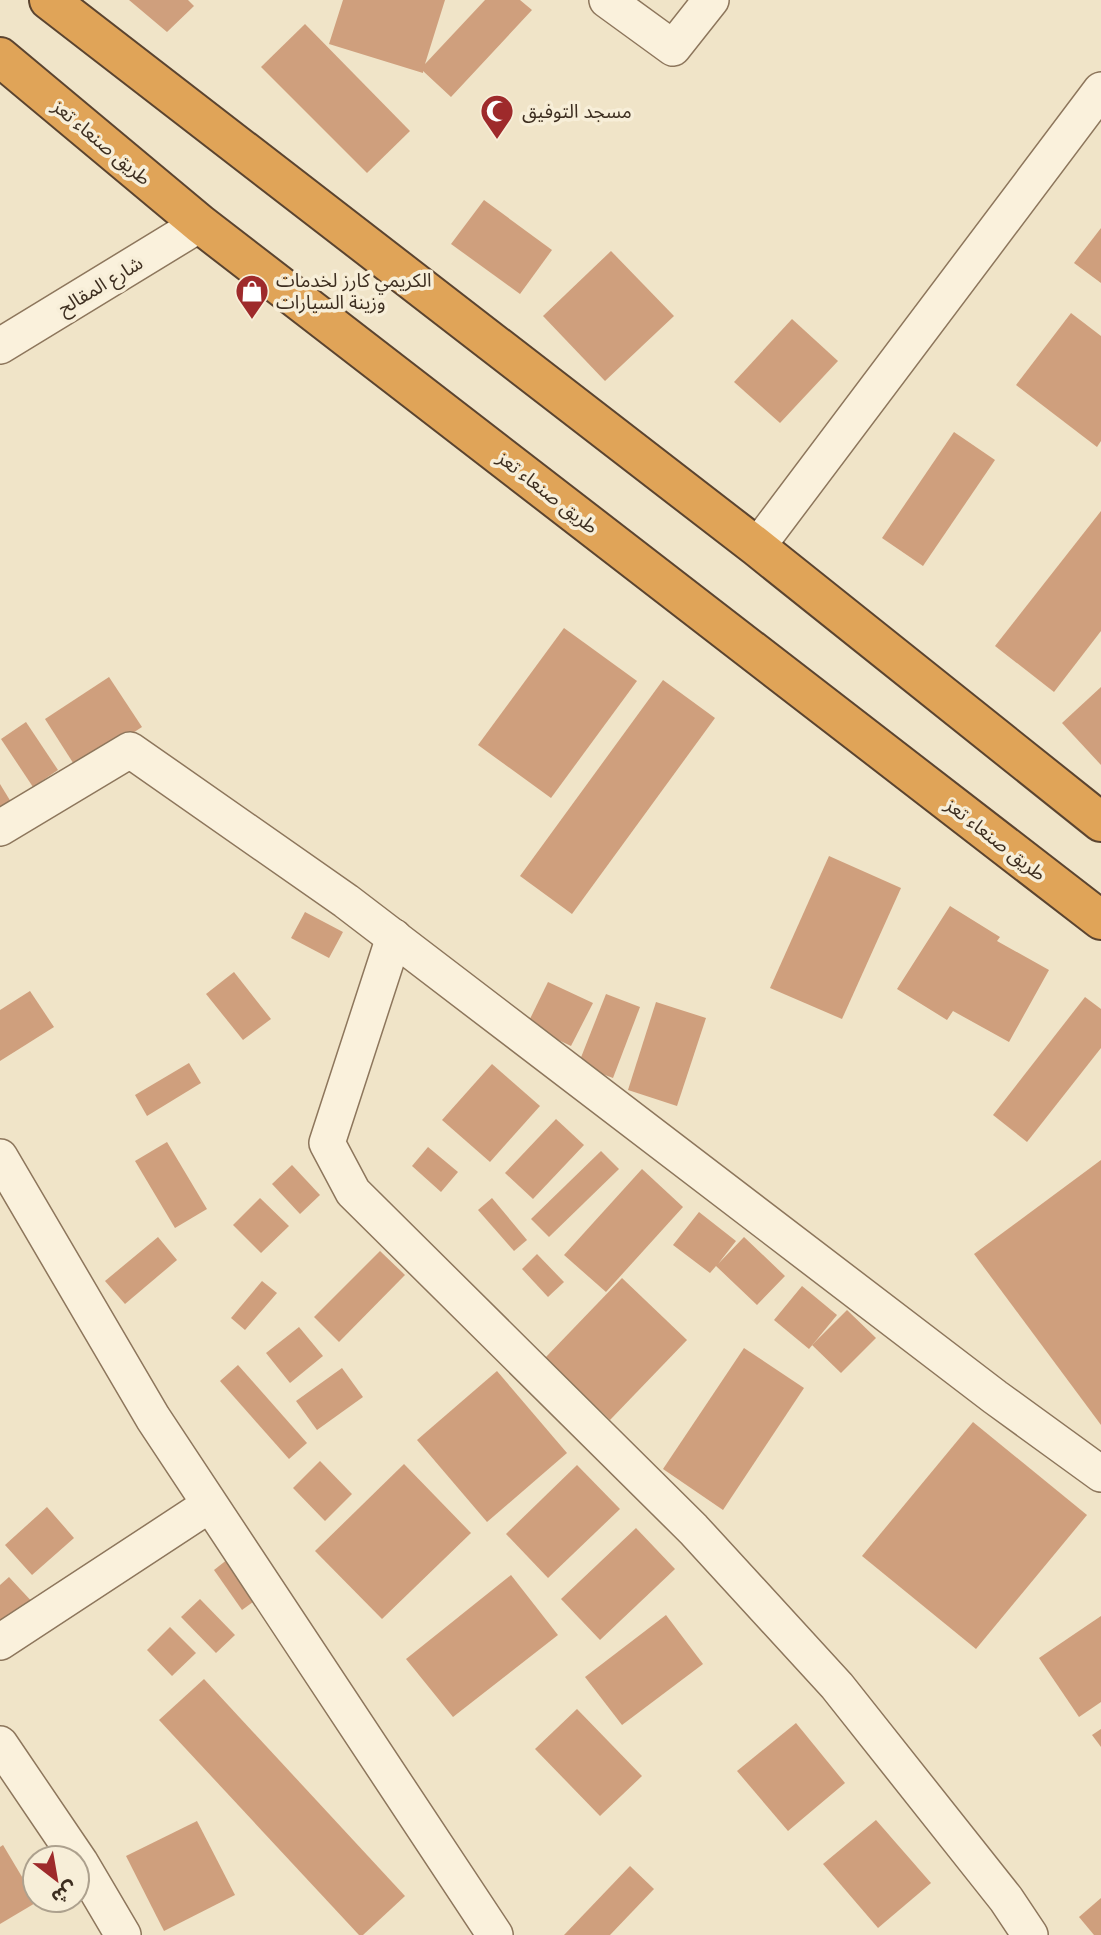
<svg xmlns="http://www.w3.org/2000/svg" width="1101" height="1935" font-family="Lora,'Noto Sans Arabic',serif">
<style>
.building{fill:#cf9f7d}
.lines{fill:none;stroke-linecap:round;stroke-linejoin:round}
.minor-casing{stroke:#8d765c;stroke-width:38}
.highway-casing{stroke:#5b4430;stroke-width:42}
.minor{stroke:#faf1dc;stroke-width:35}
.highway{stroke:#e0a458;stroke-width:38}
.labels{text-anchor:middle;stroke-width:7;stroke-linejoin:round;paint-order:stroke}
.poi-label{font-size:19px;fill:#3d2e20;stroke:#f7eed8;text-anchor:start}
.street-label{font-size:19px;fill:#3d2e20;stroke:#f7eed8}
</style>
<rect width="100%" height="100%" fill="#f0e4c8"/>
<!-- building -->
<g class="building">
<polygon points="129,0 188,0 194,6 167,32"/>
<polygon points="343,0 445,0 425,64 485,0 520,0 532,10 451,97 423,71 423,73 329,44"/>
<polygon points="305,24 410,131 367,173 261,67"/>
<polygon points="484,200 552,250 520,294 451,244"/>
<polygon points="1101,228 1101,283 1074,263"/>
<polygon points="611,251 674,316 605,381 543,316"/>
<polygon points="1071,313 1101,336 1101,441 1097,447 1016,385"/>
<polygon points="792,319 838,361 780,423 734,382"/>
<polygon points="954,432 995,460 923,566 882,538"/>
<polygon points="1101,511 1101,631 1054,692 995,646"/>
<polygon points="564,628 637,681 551,798 478,745"/>
<polygon points="109,677 142,727 77,769 45,719"/>
<polygon points="663,680 715,718 572,914 520,876"/>
<polygon points="1101,687 1101,765 1062,723"/>
<polygon points="26,722 58,770 33,787 1,739"/>
<polygon points="0,784 11,802 0,809"/>
<polygon points="829,856 901,888 842,1019 770,988"/>
<polygon points="950,906 1000,937 997,941 1049,970 1009,1042 953,1011 947,1020 897,989"/>
<polygon points="305,912 343,932 329,958 291,938"/>
<polygon points="234,972 271,1019 243,1040 206,994"/>
<polygon points="548,982 593,1003 571,1046 527,1025"/>
<polygon points="30,991 54,1027 0,1061 0,1010"/>
<polygon points="606,994 640,1007 613,1078 578,1065"/>
<polygon points="1085,997 1101,1009 1101,1048 1027,1142 993,1115"/>
<polygon points="656,1002 706,1018 677,1106 628,1090"/>
<polygon points="189,1063 201,1083 147,1116 135,1095"/>
<polygon points="492,1064 540,1106 490,1162 442,1120"/>
<polygon points="556,1119 584,1145 533,1199 505,1173"/>
<polygon points="167,1142 207,1209 175,1228 135,1161"/>
<polygon points="428,1147 458,1172 441,1192 412,1166"/>
<polygon points="601,1151 619,1169 549,1237 531,1219"/>
<polygon points="1101,1160 1101,1425 974,1254"/>
<polygon points="292,1165 320,1195 300,1214 272,1184"/>
<polygon points="642,1169 683,1207 606,1292 564,1255"/>
<polygon points="260,1198 289,1226 261,1253 233,1225"/>
<polygon points="492,1198 527,1240 514,1251 478,1210"/>
<polygon points="699,1212 736,1241 718,1264 744,1237 785,1276 757,1305 716,1266 710,1273 673,1245"/>
<polygon points="158,1237 177,1260 125,1304 105,1281"/>
<polygon points="380,1251 405,1275 339,1342 314,1317"/>
<polygon points="537,1254 564,1282 548,1297 522,1269"/>
<polygon points="622,1278 687,1340 610,1420 545,1358"/>
<polygon points="262,1281 277,1293 245,1330 231,1318"/>
<polygon points="802,1286 837,1315 809,1349 774,1320"/>
<polygon points="847,1310 876,1338 841,1373 812,1345"/>
<polygon points="299,1327 323,1356 290,1383 266,1353"/>
<polygon points="744,1348 804,1388 723,1510 663,1469"/>
<polygon points="238,1365 307,1443 289,1459 220,1381"/>
<polygon points="342,1368 363,1397 317,1430 296,1401"/>
<polygon points="497,1371 567,1453 487,1522 417,1440"/>
<polygon points="973,1422 1087,1515 976,1649 862,1556"/>
<polygon points="320,1461 352,1494 325,1521 293,1488"/>
<polygon points="404,1464 471,1533 382,1619 315,1551"/>
<polygon points="577,1465 620,1509 548,1578 506,1534"/>
<polygon points="47,1507 74,1538 32,1575 5,1545"/>
<polygon points="636,1528 675,1569 600,1640 561,1599"/>
<polygon points="228,1559 257,1599 242,1610 214,1570"/>
<polygon points="511,1575 558,1635 453,1717 406,1659"/>
<polygon points="9,1577 48,1619 0,1637 0,1585"/>
<polygon points="200,1599 235,1635 216,1653 181,1617"/>
<polygon points="666,1615 703,1664 622,1725 585,1677"/>
<polygon points="1101,1616 1101,1702 1079,1717 1039,1658"/>
<polygon points="170,1627 196,1653 172,1676 147,1650"/>
<polygon points="204,1679 405,1896 363,1935 359,1935 159,1720"/>
<polygon points="577,1709 642,1776 600,1816 535,1749"/>
<polygon points="796,1723 845,1783 788,1831 737,1771"/>
<polygon points="1101,1729 1101,1747 1092,1735"/>
<polygon points="876,1820 931,1883 878,1928 823,1864"/>
<polygon points="197,1821 235,1895 164,1931 126,1856"/>
<polygon points="3,1845 37,1902 0,1924 0,1847"/>
<polygon points="630,1866 654,1889 610,1935 564,1935"/>
<polygon points="1101,1898 1101,1935 1094,1935 1079,1917"/>
</g>
<g class="lines">
<defs>
<g id="minor">
<polyline points="607,0 673,48 711,0"/>
<polyline points="0,346 200,224"/>
<polyline points="757,547 1101,90"/>
<polyline points="0,828 130,750 346,901 995,1397 1101,1474"/>
<polyline points="394,937 327,1143 353,1192 693,1529 837,1686 1006,1899 1030,1935"/>
<polyline points="0,1157 153,1418 495,1935"/>
<polyline points="0,1642 209,1505"/>
<polyline points="0,1744 80,1862 123,1935"/>
</g>
<g id="highway">
<polyline points="49,0 757,547 1101,822"/>
<polyline points="0,57 200,224 1101,920"/>
</g>
</defs>
<!-- minor casing -->
<use href="#minor" class="minor-casing"/>
<!-- highway casing -->
<use href="#highway" class="highway-casing"/>
<!-- minor -->
<use href="#minor" class="minor"/>
<!-- highway -->
<use href="#highway" class="highway"/>
</g>
<!-- icons -->
<defs>
<symbol id="mosque-pin" viewBox="-11 -11 22 30"><path d="M0 17L-7.5 6A9.5 9.5 0 1 1 7.5 6Z" fill="#9e2a2b" stroke="#f7eed8"/><path d="M3.5-4.9A6 6 0 1 0 3.5 4.9A5 5 0 1 1 3.5-4.9Z" fill="#fff"/></symbol>
<symbol id="shop-pin" viewBox="-11 -11 22 30"><path d="M0 17L-7.5 6A9.5 9.5 0 1 1 7.5 6Z" fill="#9e2a2b" stroke="#f7eed8"/><path d="M-5-2.5h2.3a2.7 3.5 0 0 1 5.4 0H5L5.5 6h-11ZM-1.5-2.5h3a1.5 2.3 0 0 0-3 0Z" fill="#fff"/></symbol>
</defs>
<g fill-rule="evenodd">
<use href="#mosque-pin" x="478" y="92" width="38" height="52"/>
<use href="#shop-pin" x="233" y="272" width="38" height="52"/>
</g>
<g class="labels">
<!-- poi labels -->
<g class="poi-label">
<text x="522" y="118">مسجد التوفيق</text>
<text x="276" y="287">الكريمي كارز لخدمات<tspan x="276" dy="22">وزينة السيارات</tspan></text>
</g>
<!-- street labels -->
<g class="street-label">
<text transform="translate(102 142) rotate(40)" y="7">طريق صنعاء تعز</text>
<text transform="translate(100 285) rotate(-31)" y="7">شارع المقالح</text>
<text transform="translate(548 492) rotate(38)" y="7">طريق صنعاء تعز</text>
<text transform="translate(996 839) rotate(38)" y="7">طريق صنعاء تعز</text>
</g>
</g>
<!-- north arrow -->
<g transform="translate(56 1879) rotate(149)"><circle r="33" fill="#f7eed8" stroke="#ada18e" stroke-width="2"/>
<path d="M0-5L12 26L0 18L-12 26Z" fill="#9e2a2b"/>
<text y="-10" font-size="19" font-weight="bold" text-anchor="middle" fill="#3d2e20">ش</text>
</g>
</svg>
